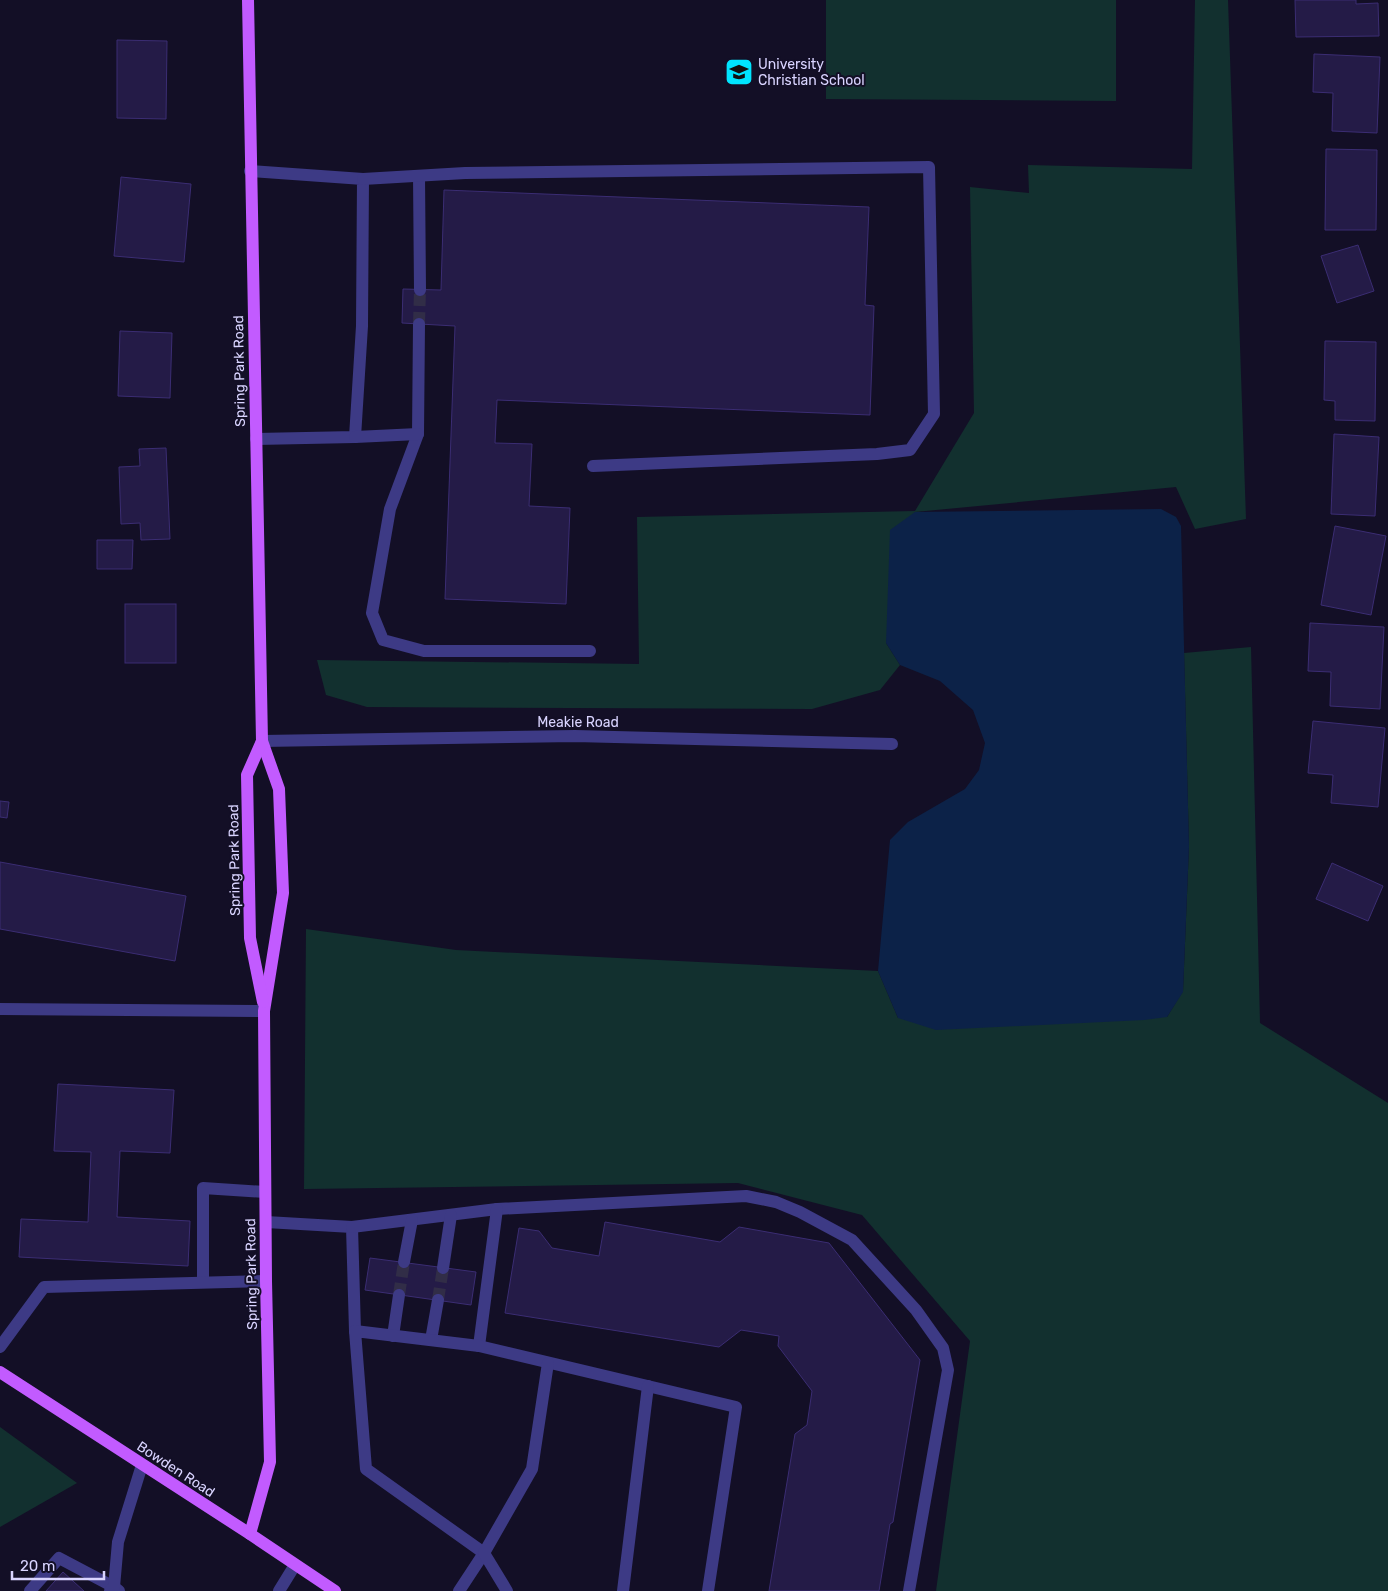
<svg xmlns="http://www.w3.org/2000/svg" width="1388" height="1591" font-family="Rubik,sans-serif">
<style>
.green{fill:#12302f}
.water{fill:#0c2248}
.building{fill:#241b47;stroke:#3b2d73}
.lines{fill:none;stroke-linecap:round;stroke-linejoin:round}
.minor-tunnel{stroke:#312d47;stroke-width:12;stroke-dasharray:12 6;stroke-linecap:butt}
.minor{stroke:#3d3a85;stroke-width:12}
.major{stroke:#c25bff;stroke-width:12}
.labels{text-anchor:middle;stroke-width:4;stroke-linejoin:round;paint-order:stroke}
.poi-label{font-size:14px;fill:#d9d4ff;stroke:#130f26;text-anchor:start}
.street-label{font-size:14px;fill:#d9d4ff;stroke:#130f26}
</style>
<rect width="100%" height="100%" fill="#130f26"/>
<!-- green -->
<g class="green">
<polygon points="826,0 1116,0 1116,101 826,99"/>
<polygon points="1195,0 1228,0 1246,519 1195,529 1176,487 915,512 886,643 900,665 880,690 812,709 367,707 326,695 317,660 639,664 637,517 915,511 974,413 970,187 1029,193 1028,165 1192,169"/>
<polygon points="1251,647 1260,1023 1388,1103 1388,1591 936,1591 970,1341 862,1215 738,1183 304,1189 306,929 456,950 878,971 898,1018 1167,1017 1183,991 1189,846 1184,653"/>
<polygon points="0,1427 77,1483 0,1527"/>
</g>
<!-- water -->
<polygon class="water" points="1161,509 1176,517 1181,526 1189,846 1183,992 1167,1017 1144,1020 936,1030 898,1018 878,971 890,840 908,822 965,789 979,770 985,743 973,710 940,681 900,665 886,643 890,530 915,512"/>
<!-- building -->
<g class="building">
<polygon points="1295,0 1356,0 1356,4 1378,3 1379,36 1296,37"/>
<polygon points="117,40 167,41 166,119 117,118"/>
<polygon points="1314,54 1380,57 1377,133 1332,131 1333,93 1313,92"/>
<polygon points="1326,149 1377,150 1376,230 1325,230"/>
<polygon points="121,177 191,184 184,262 114,256"/>
<polygon points="444,190 869,207 865,305 874,306 870,415 497,400 495,443 532,444 529,506 570,508 566,604 445,599 455,326 402,323 403,289 441,290"/>
<polygon points="1358,245 1374,291 1337,303 1321,256"/>
<polygon points="120,331 172,333 170,398 118,396"/>
<polygon points="1325,341 1376,342 1375,421 1335,420 1335,401 1324,400"/>
<polygon points="1334,434 1379,437 1375,516 1331,514"/>
<polygon points="166,448 170,539 141,540 140,523 121,524 119,467 140,466 139,449"/>
<polygon points="1335,526 1386,536 1371,615 1321,605"/>
<polygon points="97,540 133,540 132,569 97,569"/>
<rect x="125" y="604" width="51" height="59"/>
<polygon points="1310,623 1384,627 1380,709 1330,706 1331,672 1308,671"/>
<polygon points="1313,721 1385,728 1378,807 1331,803 1333,775 1308,773"/>
<polygon points="0,801 9,802 7,818 0,817"/>
<polygon points="0,862 186,896 175,961 0,929"/>
<polygon points="1332,863 1383,886 1368,921 1316,899"/>
<polygon points="58,1084 174,1090 170,1153 120,1151 117,1217 190,1221 188,1266 19,1257 21,1219 88,1222 91,1152 54,1151"/>
<polygon points="605,1222 720,1242 739,1227 829,1243 920,1360 893,1522 890,1524 879,1591 769,1591 795,1434 807,1425 812,1391 778,1346 779,1336 741,1330 719,1347 505,1313 519,1228 539,1231 552,1248 599,1256"/>
<polygon points="370,1258 476,1272 471,1305 365,1290"/>
<polygon points="63,1572 84,1591 46,1591"/>
</g>
<g class="lines">
<!-- minor-tunnel -->
<g class="minor-tunnel">
<polyline points="419,324 420,290"/>
<polyline points="399,1295 404,1262"/>
<polyline points="438,1300 443,1268"/>
</g>
<!-- minor -->
<g class="minor">
<polyline points="250,171 363,179 362,326 355,437 256,439"/>
<polyline points="419,176 420,290"/>
<polyline points="363,179 465,173 929,167 934,414 910,450 877,454 593,466"/>
<polyline points="419,324 418,434 390,509 372,613 383,640 424,651 590,651"/>
<polyline points="355,437 418,434"/>
<polyline points="262,741 575,736 892,744"/>
<polyline points="0,1009 264,1011"/>
<polyline points="266,1222 352,1227 355,1331"/>
<polyline points="352,1227 497,1209 746,1196 776,1202 800,1212 852,1240 916,1310 943,1348 948,1370 909,1591"/>
<polyline points="404,1262 412,1220"/>
<polyline points="443,1268 451,1215"/>
<polyline points="203,1282 203,1188 265,1192"/>
<polyline points="393,1336 399,1295"/>
<polyline points="431,1340 438,1300"/>
<polyline points="479,1346 497,1209"/>
<polyline points="0,1347 44,1287 266,1281"/>
<polyline points="30,1591 59,1558 114,1587 119,1591"/>
<polyline points="110,1591 114,1587 118,1542 142,1465"/>
<polyline points="279,1591 295,1565"/>
<polyline points="459,1591 484,1553 366,1469 355,1331 479,1346 736,1407 708,1591"/>
<polyline points="507,1591 484,1553 532,1469 548,1363"/>
<polyline points="623,1591 648,1386"/>
</g>
<!-- major -->
<g class="major">
<polyline points="248,0 262,741 279,789 283,893 264,1011 266,1281 270,1462 250,1534"/>
<polyline points="262,741 247,775 250,938 263,1002"/>
<polyline points="0,1372 250,1534 335,1591"/>
</g>
</g>
<!-- icons -->
<defs>
<symbol id="school-square" viewBox="-11 -11 22 22"><rect x="-9" y="-9" width="18" height="18" rx="4" fill="#00e5ff" stroke="#130f26"/><path d="M0-5L7-2L0 1L-7-2ZM-4 1L0 2.5L4 1V4Q0 6-4 4Z" fill="#111"/></symbol>
</defs>
<g fill-rule="evenodd">
<use href="#school-square" x="723" y="56" width="32" height="32"/>
</g>
<g class="labels">
<!-- poi labels -->
<g class="poi-label">
<text x="758" y="69">University<tspan x="758" dy="16">Christian School</tspan></text>
</g>
<!-- street labels -->
<g class="street-label">
<text transform="translate(239 371) rotate(-91)" y="5">Spring Park Road</text>
<text x="578" y="727">Meakie Road</text>
<text transform="translate(234 860) rotate(-91)" y="5">Spring Park Road</text>
<text transform="translate(251 1274) rotate(-91)" y="5">Spring Park Road</text>
<text transform="translate(176 1469) rotate(33)" y="5">Bowden Road</text>
</g>
</g>
<!-- scale -->
<path d="M12 1571v8h92v-8" fill="none" stroke="#d9d4ff" stroke-width="2.5"/>
<text x="20" y="1571" font-size="15" fill="#d9d4ff" stroke="#130f26" stroke-width="4" paint-order="stroke">20 m</text>
</svg>
